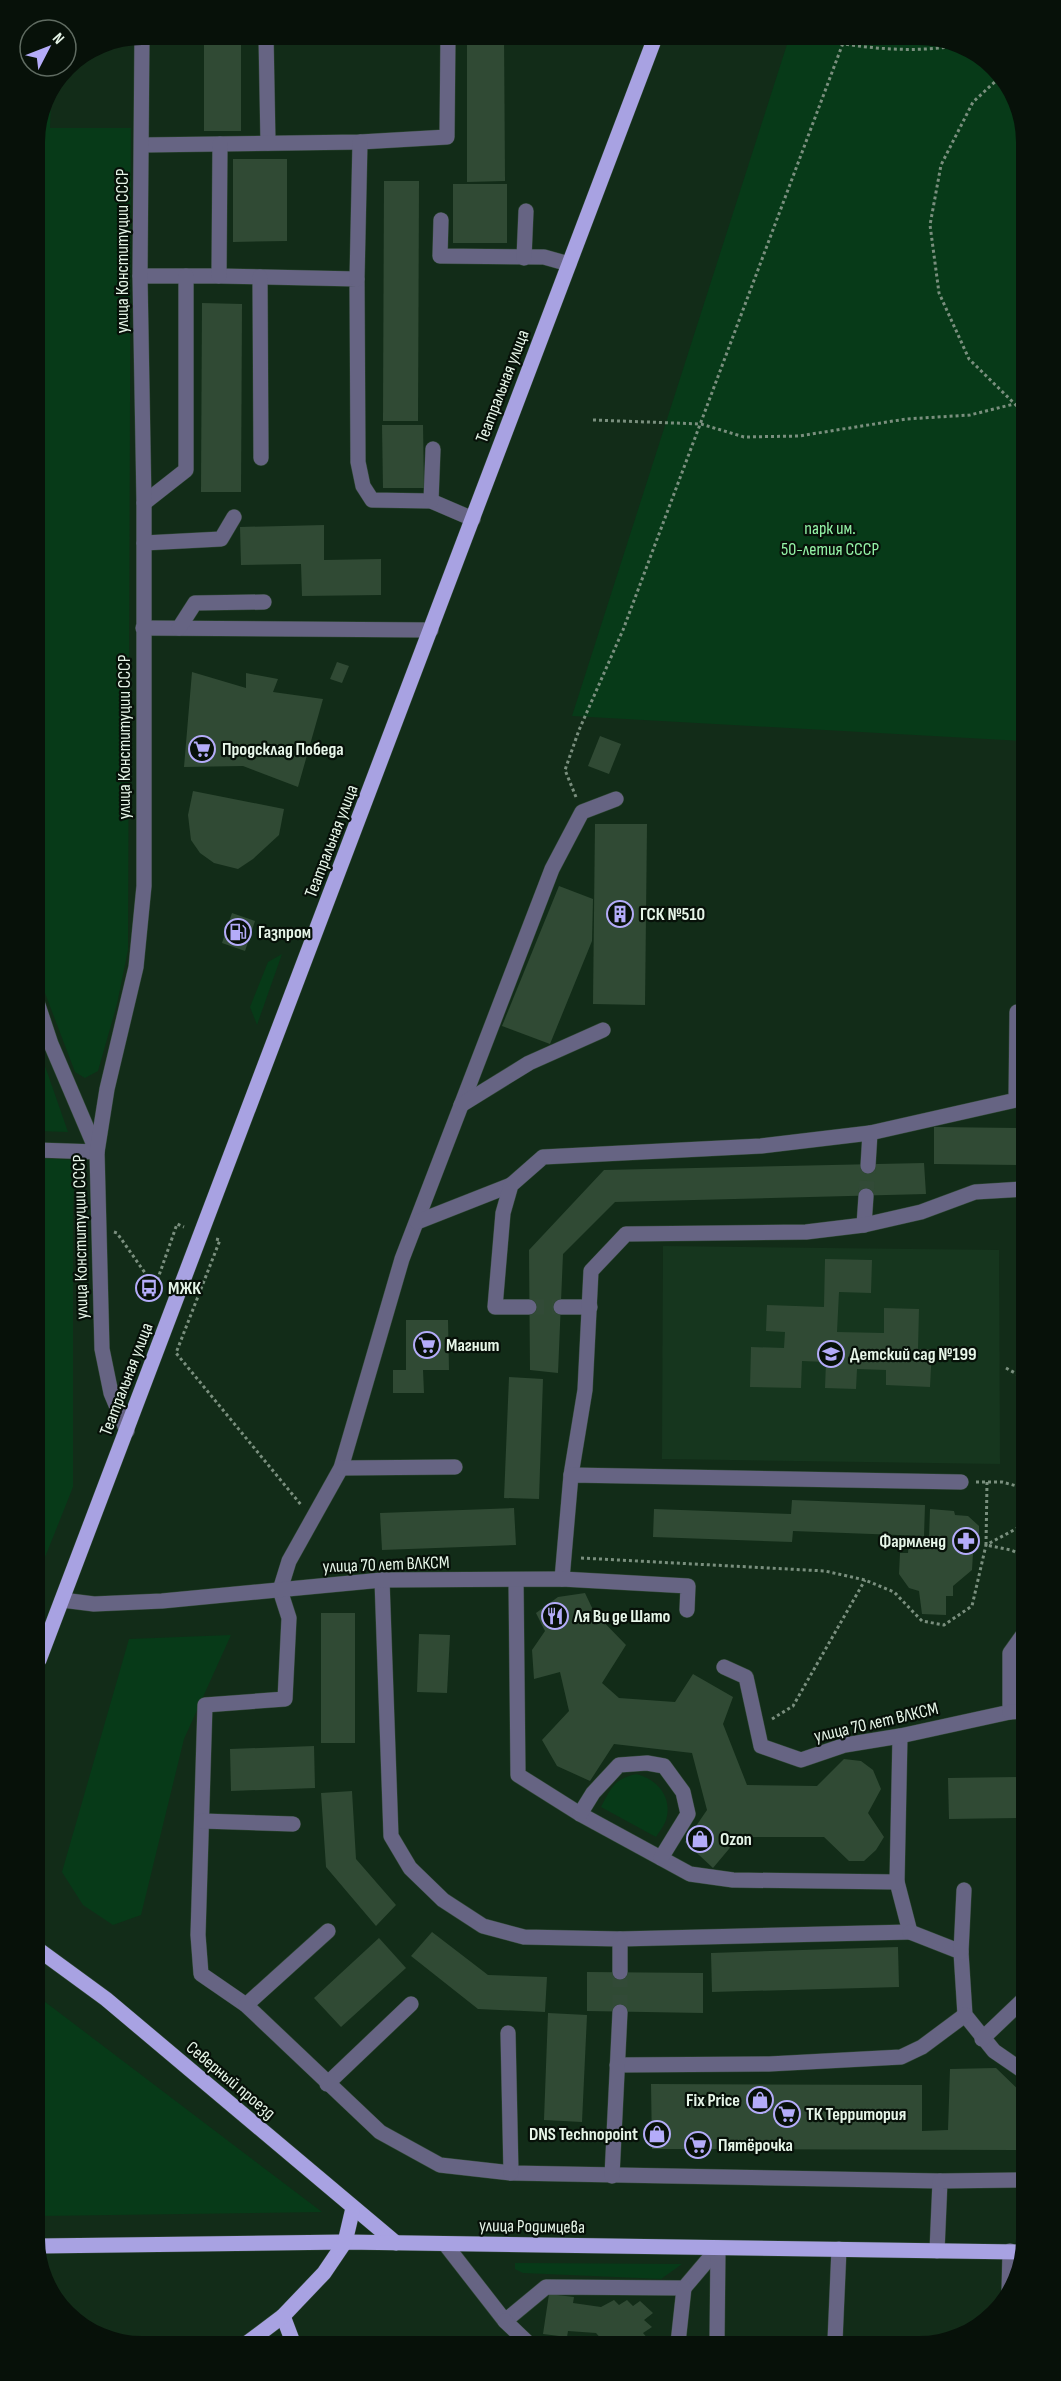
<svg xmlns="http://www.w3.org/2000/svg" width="1061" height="2381" font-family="'Sofia Sans Condensed',sans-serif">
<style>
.built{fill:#16361e}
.green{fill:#073a18}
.building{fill:#304a34}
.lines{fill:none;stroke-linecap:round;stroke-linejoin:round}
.minor-tunnel{stroke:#324a37;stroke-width:15;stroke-dasharray:15 8;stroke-linecap:butt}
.minor-casing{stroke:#304835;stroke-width:16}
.major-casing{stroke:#304835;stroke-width:16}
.path{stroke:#7a8f7e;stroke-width:3;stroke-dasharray:3 3;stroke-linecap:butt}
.minor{stroke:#666483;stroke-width:15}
.major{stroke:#a8a2e2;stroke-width:15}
.labels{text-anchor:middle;stroke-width:4.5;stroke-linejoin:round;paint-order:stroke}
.street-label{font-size:18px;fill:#e6f5e8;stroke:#071109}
.park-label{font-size:18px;fill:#94f3a7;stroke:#071109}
.poi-label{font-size:18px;font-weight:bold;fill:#e6f5e8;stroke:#071109;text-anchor:start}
</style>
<rect width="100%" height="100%" fill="#122c18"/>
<!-- built -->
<polygon class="built" points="663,1246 999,1250 1000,1464 662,1459"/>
<!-- green -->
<g class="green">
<polygon points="790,35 926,35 984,57 1021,107 1022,741 572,716"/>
<polygon points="51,101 50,128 131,128 128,950 117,1004 98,1071 85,1078 75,1072 37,972 35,135"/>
<polygon points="282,954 257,1025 250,1007 268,962"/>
<polygon points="37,1043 68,1132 37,1131"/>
<polygon points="40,1158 75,1160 73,1209 73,1487 38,1575 37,1164"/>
<polygon points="231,1635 184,1739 141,1915 113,1925 83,1905 62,1872 129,1639"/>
<path d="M 636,1774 C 657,1779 673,1797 666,1820 C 664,1826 659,1832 656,1837 L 601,1807 C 611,1788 614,1779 636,1774 Z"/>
<polygon points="40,1998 322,2212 40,2216"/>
<polygon points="515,2263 682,2264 661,2279 523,2273 515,2269"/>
</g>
<!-- building -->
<g class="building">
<rect x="204" y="35" width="37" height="96"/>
<polygon points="467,35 504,35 505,181 467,182"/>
<polygon points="233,159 287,159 287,241 233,242"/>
<polygon points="384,181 419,181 418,421 383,421"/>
<rect x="453" y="184" width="54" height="59"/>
<polygon points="202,303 242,304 241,492 201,492"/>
<polygon points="382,425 423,425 424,488 383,488"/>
<polygon points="324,525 324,560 381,559 381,595 302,596 301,564 241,565 240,527"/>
<polygon points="337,662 349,666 342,683 330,679"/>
<polygon points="192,672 246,688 246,673 278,679 273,692 323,699 298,787 243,766 184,767"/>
<polygon points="600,736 621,744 609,774 588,766"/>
<polygon points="193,791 284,809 279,835 253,859 238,869 214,863 200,853 191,840 188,815"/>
<polygon points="595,824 647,824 645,1005 593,1004"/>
<polygon points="559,886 593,899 592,941 550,1044 502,1026"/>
<polygon points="232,913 255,921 245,951 222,943"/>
<polygon points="934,1127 1023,1128 1024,1165 934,1164"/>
<polygon points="924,1163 926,1194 615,1202 563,1254 558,1373 530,1370 529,1250 604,1170"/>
<polygon points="825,1259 872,1260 871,1293 839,1292 837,1332 884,1333 884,1308 919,1309 918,1349 932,1349 930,1387 886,1385 886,1370 857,1369 856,1389 825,1388 826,1362 802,1361 801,1388 750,1387 751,1347 784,1348 785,1332 766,1331 767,1305 824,1307"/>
<polygon points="406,1320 448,1320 449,1370 423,1370 424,1393 393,1393 393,1370 406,1370"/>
<polygon points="509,1377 543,1379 539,1499 504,1498"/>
<polygon points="792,1500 925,1505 924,1536 793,1531 792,1542 653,1537 654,1509 791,1514"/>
<polygon points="514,1508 516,1545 382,1550 380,1513"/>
<polygon points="930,1509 954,1511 955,1515 968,1516 979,1526 979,1548 973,1553 972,1570 953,1586 953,1596 946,1596 946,1615 922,1614 919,1591 909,1588 899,1574 900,1553 908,1553 909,1538 929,1538"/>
<polygon points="585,1593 594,1612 626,1645 602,1683 619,1698 675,1702 693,1674 733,1697 723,1724 747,1785 817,1786 844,1759 861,1761 873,1770 881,1789 868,1813 884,1837 876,1850 864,1861 849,1861 824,1837 739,1837 713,1868 685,1842 707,1810 692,1753 614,1744 590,1781 557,1766 542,1740 569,1711 560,1672 534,1679 532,1650 545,1631 536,1613 558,1597"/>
<rect x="321" y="1613" width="34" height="130"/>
<polygon points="419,1634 450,1635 447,1693 417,1692"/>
<polygon points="314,1746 315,1788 231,1791 230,1749"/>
<polygon points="1025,1777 1025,1818 949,1819 948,1778"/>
<polygon points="352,1791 356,1859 396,1905 376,1926 326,1867 321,1793"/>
<polygon points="432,1932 488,1975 547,1977 545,2012 478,2009 411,1956"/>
<polygon points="379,1938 406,1968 341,2027 314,1998"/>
<polygon points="898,1947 899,1987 712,1992 711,1953"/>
<polygon points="587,1972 703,1973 703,2013 587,2011"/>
<polygon points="548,2013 587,2015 582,2122 544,2120"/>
<polygon points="996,2068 1026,2097 1026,2150 652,2149 651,2084 922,2085 922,2131 948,2130 950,2069"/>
<polygon points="549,2294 574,2297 573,2303 601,2307 614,2300 619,2305 627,2300 633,2306 640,2301 653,2313 644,2320 652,2327 643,2333 649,2340 646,2343 617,2343 615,2340 605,2343 596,2333 568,2331 567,2337 543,2334"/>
</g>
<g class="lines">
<!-- minor-tunnel -->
<g class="minor-tunnel">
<polyline points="866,1196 868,1166"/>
<polyline points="529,1307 561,1307"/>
<polyline points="620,1972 620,2012"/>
</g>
<defs>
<g id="minor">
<polyline points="266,35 268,143"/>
<polyline points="142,145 360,142 447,137 448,35"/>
<polyline points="441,220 440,256 544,257 569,264"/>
<polyline points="524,258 526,211"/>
<polyline points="140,276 219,276 357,279 358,462 363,486 372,500 431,501 473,519"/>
<polyline points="219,276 220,144"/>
<polyline points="260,277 261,458"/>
<polyline points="357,279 360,142"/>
<polyline points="431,501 433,449"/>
<polyline points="144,503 186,470 186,276"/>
<polyline points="144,543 221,539 234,517"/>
<polyline points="143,628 431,630"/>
<polyline points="179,628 195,603 264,602"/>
<polyline points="616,799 582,812 552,869 402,1259 341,1468 289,1561 280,1590 289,1618 285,1699 205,1705 198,1935 201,1974 246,2005 380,2132 440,2165 511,2173 940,2181"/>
<polyline points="37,1002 51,1044 97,1152 37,1150"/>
<polyline points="461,1105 529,1063 603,1030"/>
<polyline points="868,1166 870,1133"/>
<polyline points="417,1222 511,1185"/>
<polyline points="864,1225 866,1196"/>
<polyline points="529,1307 495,1307 503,1213 511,1185 543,1157 761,1146 870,1133 1016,1100 1017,1012 1023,1013"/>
<polyline points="561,1307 590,1307"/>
<polyline points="127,1431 111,1393 102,1349 97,1152 107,1089 136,967 144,886 144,503 140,276 142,35"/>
<polyline points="341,1468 455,1467"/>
<polyline points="571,1475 585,1390 591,1271 626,1234 806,1232 864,1225 921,1212 975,1192 1024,1189"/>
<polyline points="562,1579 571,1475 961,1482"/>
<polyline points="382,1580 391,1836 410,1868 443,1900 483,1926 524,1937 620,1939 910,1932 897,1882"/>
<polyline points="516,1580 518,1775 580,1814 690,1874 733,1880 897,1882 900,1736"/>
<polyline points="62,1600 94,1604 162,1601 382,1580 562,1579 688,1586 687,1610"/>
<polyline points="724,1667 746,1677 761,1746 801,1760 845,1745 900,1736 1010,1712 1010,1653 1025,1632"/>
<polyline points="1010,1712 1025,1711"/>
<polyline points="580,1814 593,1793 619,1765 647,1763 664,1766 683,1792 688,1814 661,1858"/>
<polyline points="202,1821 293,1824"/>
<polyline points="910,1932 961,1952 965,2015 994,2051 1026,2073"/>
<polyline points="961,1952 964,1890"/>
<polyline points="620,1972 620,1939"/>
<polyline points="246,2005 328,1931"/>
<polyline points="508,2033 511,2173"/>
<polyline points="982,2039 1026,1997"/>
<polyline points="617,2065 769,2064 901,2057 922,2047 965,2015"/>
<polyline points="327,2084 411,2004"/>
<polyline points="612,2176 620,2012"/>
<polyline points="445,2244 505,2321 546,2287 684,2288 718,2248"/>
<polyline points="937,2251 940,2181 1026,2180"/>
<polyline points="1009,2292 1010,2251"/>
<polyline points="505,2321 529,2344"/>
<polyline points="835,2341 839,2249"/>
<polyline points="717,2342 718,2248"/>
<polyline points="678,2343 684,2288"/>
</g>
<g id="major">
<polyline points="39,1660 656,35"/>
<polyline points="39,1950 106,1999 396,2243"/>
<polyline points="40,2246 345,2242 1022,2252"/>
<polyline points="283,2316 294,2345"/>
<polyline points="243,2346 283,2316 324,2273 345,2242 353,2208"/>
</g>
</defs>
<!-- minor casing -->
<use href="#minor" class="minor-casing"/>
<!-- major casing -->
<use href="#major" class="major-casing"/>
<!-- path -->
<g class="path">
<path d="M 799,35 C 850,47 904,54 956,46"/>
<polyline points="999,78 973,102 941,165 930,225 939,293 969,359 1022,411"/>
<polyline points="593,420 701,424 744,437 799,436 906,419 970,415 1014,404"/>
<polyline points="576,797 565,770 579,730 623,630 846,35"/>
<polyline points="114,1232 117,1233 150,1280 156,1284 177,1224 184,1227"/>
<polyline points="216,1239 220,1240 176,1353 302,1506"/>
<polyline points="1006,1368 1024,1378"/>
<polyline points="976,1482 1002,1482 1024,1488"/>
<polyline points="987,1482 986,1545 1011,1550 1025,1556"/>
<polyline points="581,1558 825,1571 865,1580 894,1592 922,1621 944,1625 972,1606 986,1545 1025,1524"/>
<polyline points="772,1719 793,1706 865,1580"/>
</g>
<!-- minor -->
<use href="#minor" class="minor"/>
<!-- major -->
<use href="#major" class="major"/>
</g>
<!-- icons -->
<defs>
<symbol id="supermarket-ring" viewBox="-11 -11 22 22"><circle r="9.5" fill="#071109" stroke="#b4acf9" stroke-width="1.5"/><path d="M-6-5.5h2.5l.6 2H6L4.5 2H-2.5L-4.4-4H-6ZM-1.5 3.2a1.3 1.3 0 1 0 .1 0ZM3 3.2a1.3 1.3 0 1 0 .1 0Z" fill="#b4acf9"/></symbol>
<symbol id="building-ring" viewBox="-11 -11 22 22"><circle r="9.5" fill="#071109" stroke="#b4acf9" stroke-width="1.5"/><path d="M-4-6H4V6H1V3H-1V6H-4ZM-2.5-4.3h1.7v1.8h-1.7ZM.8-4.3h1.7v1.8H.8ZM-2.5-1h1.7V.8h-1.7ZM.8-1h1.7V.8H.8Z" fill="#b4acf9"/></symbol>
<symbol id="fuel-ring" viewBox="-11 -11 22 22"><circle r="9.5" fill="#071109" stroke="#b4acf9" stroke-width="1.5"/><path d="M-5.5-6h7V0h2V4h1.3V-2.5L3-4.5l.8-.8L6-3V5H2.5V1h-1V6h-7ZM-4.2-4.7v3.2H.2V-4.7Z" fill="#b4acf9"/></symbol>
<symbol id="bus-ring" viewBox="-11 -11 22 22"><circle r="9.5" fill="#071109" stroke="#b4acf9" stroke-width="1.5"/><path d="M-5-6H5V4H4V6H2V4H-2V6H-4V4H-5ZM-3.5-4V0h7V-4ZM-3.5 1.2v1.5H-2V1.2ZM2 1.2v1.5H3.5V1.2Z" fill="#b4acf9"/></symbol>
<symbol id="school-ring" viewBox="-11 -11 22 22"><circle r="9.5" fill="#071109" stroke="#b4acf9" stroke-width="1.5"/><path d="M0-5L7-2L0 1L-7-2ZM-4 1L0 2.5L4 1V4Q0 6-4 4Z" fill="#b4acf9"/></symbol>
<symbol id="pharmacy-ring" viewBox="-11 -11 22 22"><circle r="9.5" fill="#071109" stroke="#b4acf9" stroke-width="1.5"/><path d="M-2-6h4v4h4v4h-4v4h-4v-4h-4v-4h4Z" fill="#b4acf9"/></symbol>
<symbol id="restaurant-ring" viewBox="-11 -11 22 22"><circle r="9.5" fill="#071109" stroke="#b4acf9" stroke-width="1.5"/><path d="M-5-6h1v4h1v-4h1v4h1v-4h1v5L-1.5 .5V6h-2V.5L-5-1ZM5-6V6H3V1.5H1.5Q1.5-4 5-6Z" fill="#b4acf9"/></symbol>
<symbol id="shop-ring" viewBox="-11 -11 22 22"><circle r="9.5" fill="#071109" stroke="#b4acf9" stroke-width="1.5"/><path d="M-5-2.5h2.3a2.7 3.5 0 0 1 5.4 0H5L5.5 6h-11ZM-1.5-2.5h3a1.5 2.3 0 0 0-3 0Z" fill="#b4acf9"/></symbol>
</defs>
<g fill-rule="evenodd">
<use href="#supermarket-ring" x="187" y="734" width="30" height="30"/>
<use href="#building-ring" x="605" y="899" width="30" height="30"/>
<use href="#fuel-ring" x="223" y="917" width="30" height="30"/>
<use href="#bus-ring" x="134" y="1273" width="30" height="30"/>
<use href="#supermarket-ring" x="412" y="1330" width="30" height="30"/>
<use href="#school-ring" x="816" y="1339" width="30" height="30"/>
<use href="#pharmacy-ring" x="951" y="1526" width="30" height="30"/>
<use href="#restaurant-ring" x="540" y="1601" width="30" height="30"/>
<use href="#shop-ring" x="685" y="1824" width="30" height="30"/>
<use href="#shop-ring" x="745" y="2085" width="30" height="30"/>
<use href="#supermarket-ring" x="772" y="2099" width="30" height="30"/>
<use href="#shop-ring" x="642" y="2119" width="30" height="30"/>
<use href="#supermarket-ring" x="683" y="2130" width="30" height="30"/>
</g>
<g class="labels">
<!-- street labels -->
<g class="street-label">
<text transform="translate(122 251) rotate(-90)" y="6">улица Конституции СССР</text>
<text transform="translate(502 386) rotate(-69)" y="6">Театральная улица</text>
<text transform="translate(124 737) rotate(-90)" y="6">улица Конституции СССР</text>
<text transform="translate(331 841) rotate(-69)" y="6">Театральная улица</text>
<text transform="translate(80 1237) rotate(-91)" y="6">улица Конституции СССР</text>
<text transform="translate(126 1379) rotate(-69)" y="6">Театральная улица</text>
<text transform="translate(386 1564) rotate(-2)" y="6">улица 70 лет ВЛКСМ</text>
<text transform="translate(876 1722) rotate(-13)" y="6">улица 70 лет ВЛКСМ</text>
<text transform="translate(231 2080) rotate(40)" y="6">Северный проезд</text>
<text transform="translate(532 2226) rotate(1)" y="6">улица Родимцева</text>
</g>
<!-- park labels -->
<g class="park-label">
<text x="830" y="534">парк им.<tspan x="830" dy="21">50-летия СССР</tspan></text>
</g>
<!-- poi labels -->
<g class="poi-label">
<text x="222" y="755">Продсклад Победа</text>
<text x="640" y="920">ГСК №510</text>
<text x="258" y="938">Газпром</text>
<text x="168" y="1294">МЖК</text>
<text x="446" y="1351">Магнит</text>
<text x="850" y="1360">Детский сад №199</text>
<text x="946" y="1547" text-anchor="end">Фармленд</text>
<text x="574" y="1622">Ля Ви де Шато</text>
<text x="720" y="1845">Ozon</text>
<text x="740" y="2106" text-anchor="end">Fix Price</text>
<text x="806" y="2120">ТК Территория</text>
<text x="638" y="2140" text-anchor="end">DNS Technopoint</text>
<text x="718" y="2151">Пятёрочка</text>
</g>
</g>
<!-- crop -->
<path d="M0 0H1061V2381H0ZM142 45H919A97 97 0 0 1 1016 142V2239A97 97 0 0 1 919 2336H142A97 97 0 0 1 45 2239V142A97 97 0 0 1 142 45Z" fill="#071109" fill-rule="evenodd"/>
<!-- north arrow -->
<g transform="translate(48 48) rotate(48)"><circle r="28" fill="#071109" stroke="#606c62" stroke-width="1.5"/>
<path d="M0-4.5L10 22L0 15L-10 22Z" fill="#b4acf9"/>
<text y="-9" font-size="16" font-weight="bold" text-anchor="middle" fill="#e6f5e8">N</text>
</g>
</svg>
